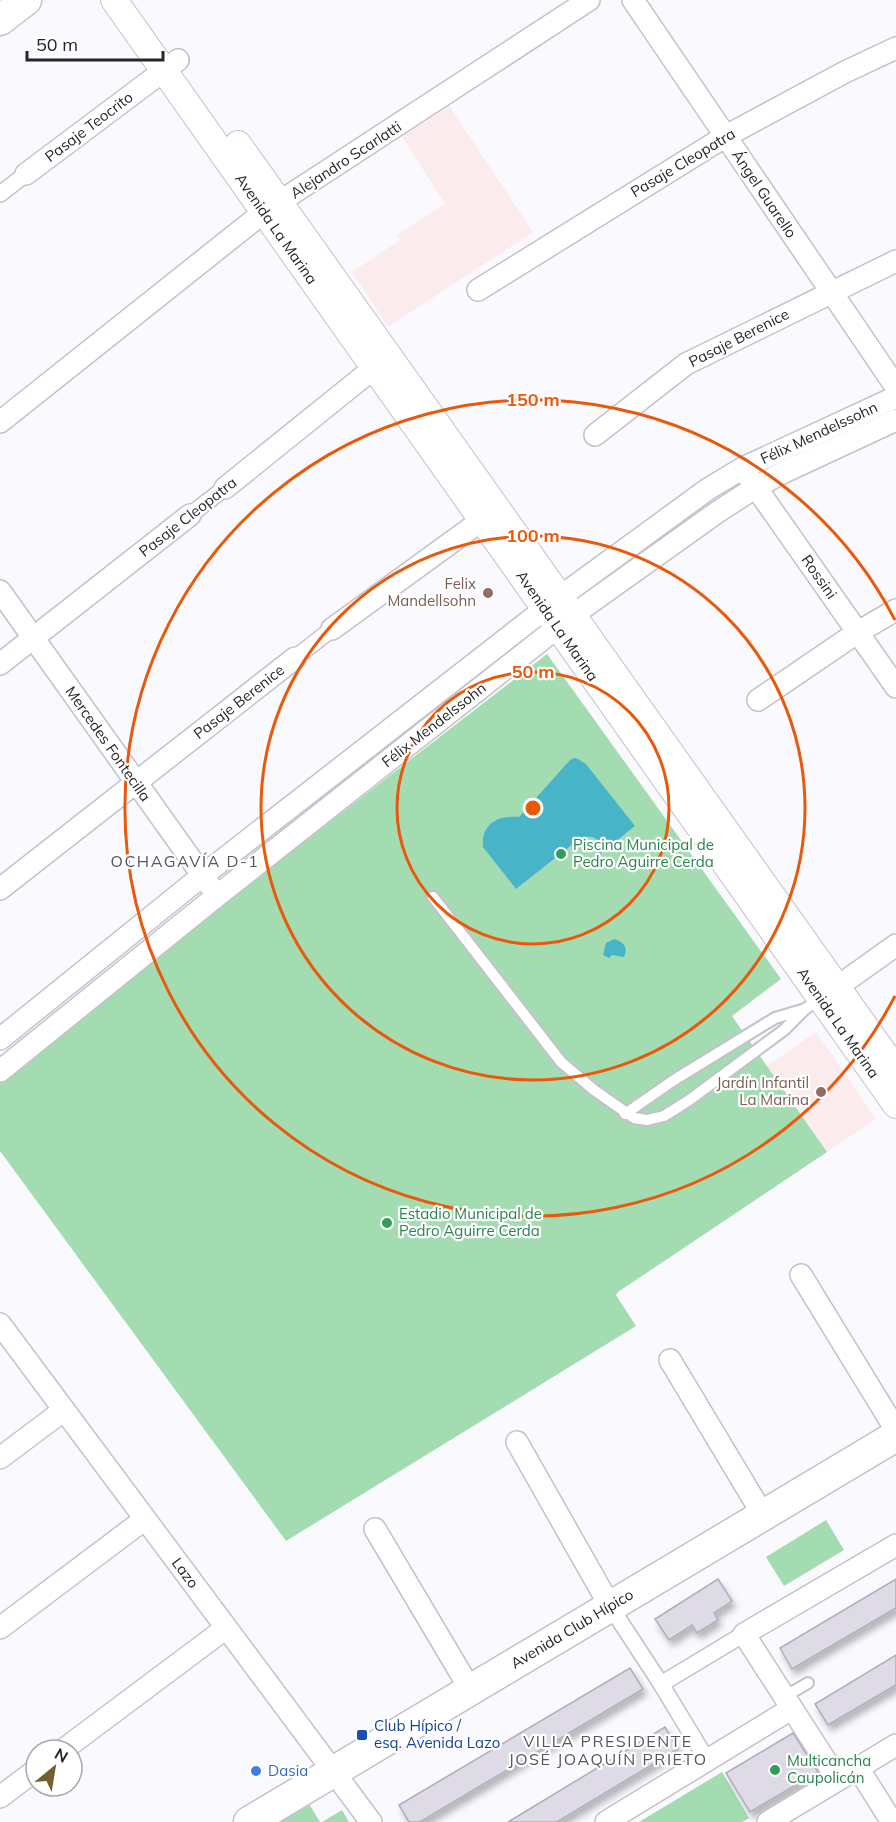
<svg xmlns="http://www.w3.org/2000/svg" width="896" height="1822" font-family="Mulish,sans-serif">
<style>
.education{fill:#fbebed}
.green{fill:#a4dcb2}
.water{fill:#48b4c8}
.building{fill:#dedae6;stroke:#b0acb8;stroke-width:1.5;filter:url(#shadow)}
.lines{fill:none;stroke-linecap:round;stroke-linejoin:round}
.service-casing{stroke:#c5c0cc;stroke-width:14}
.pedestrian-casing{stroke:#c5c0cc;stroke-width:18}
.minor-casing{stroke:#c5c0cc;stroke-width:24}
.tertiary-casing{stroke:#c5c0cc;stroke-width:28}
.secondary-casing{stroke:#c5c0cc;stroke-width:33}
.service{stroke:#fff;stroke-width:10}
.pedestrian{stroke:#fff;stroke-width:15}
.minor{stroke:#fff;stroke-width:21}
.tertiary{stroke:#fff;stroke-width:26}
.secondary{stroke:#fff;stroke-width:30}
.ring{fill:none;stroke:#e8590c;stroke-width:3}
.education-dot{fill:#8d6e63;stroke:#fff;stroke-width:2}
.leisure-dot{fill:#2e9e5b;stroke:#fff;stroke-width:2}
.transit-dot{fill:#1a4fb4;stroke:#fff;stroke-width:2}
.shop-dot{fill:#3f7fe0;stroke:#fff;stroke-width:2}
.labels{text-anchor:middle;stroke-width:4.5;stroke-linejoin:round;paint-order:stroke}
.street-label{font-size:15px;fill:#27252a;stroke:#fff}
.education-label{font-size:15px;fill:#785e54;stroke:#fff;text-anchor:end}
.leisure-label{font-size:15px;fill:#27864d;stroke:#fff;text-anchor:start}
.transit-label{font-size:15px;fill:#164399;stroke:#fff;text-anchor:start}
.shop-label{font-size:15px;fill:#366cbe;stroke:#fff;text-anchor:start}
.neighbourhood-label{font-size:16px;letter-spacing:1.5px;fill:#58545f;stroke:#fff}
.centre{fill:#e8590c;stroke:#fff;stroke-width:3}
.ring-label{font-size:18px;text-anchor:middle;font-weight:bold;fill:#e8590c;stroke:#fff;stroke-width:4.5;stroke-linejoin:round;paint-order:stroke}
</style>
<defs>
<filter id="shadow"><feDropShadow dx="3.5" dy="6" stdDeviation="3" flood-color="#0004"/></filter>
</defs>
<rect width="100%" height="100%" fill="#faf9fe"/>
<!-- education -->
<g class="education">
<polygon points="449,106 533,232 388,327 352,272 400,240 397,235 445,204 402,137"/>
<polygon points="816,1032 876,1119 827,1152 767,1066"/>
</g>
<!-- green -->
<g class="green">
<polygon points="547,654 781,979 732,1016 827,1152 618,1292 616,1295 636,1326 286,1541 0,1151 0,1077"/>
<polygon points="826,1520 844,1550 784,1586 766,1557"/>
<polygon points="722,1772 749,1818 742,1822 639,1822"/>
<polygon points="308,1802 320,1822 277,1822"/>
<polygon points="342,1810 349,1822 322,1822"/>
</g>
<!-- water -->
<g class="water">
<path d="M 574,758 L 578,759 L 586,764 L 635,826 L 600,854 L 599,853 L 598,841 C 592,834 586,837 578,840 L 516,889 L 483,847 C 481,823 499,815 519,817 L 570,760 Z"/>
<path d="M 614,939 C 623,941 629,948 624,957 L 612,955 L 609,958 L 603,955 L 606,943 Z"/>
</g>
<!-- building -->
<g class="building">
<polygon points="718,1579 732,1601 714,1613 718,1620 697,1633 692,1625 669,1640 655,1619"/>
<polygon points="896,1579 896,1608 792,1669 780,1648"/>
<polygon points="896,1655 896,1685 828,1725 815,1704"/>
<polygon points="630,1668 643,1689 420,1822 409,1822 399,1805"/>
<polygon points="665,1727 678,1749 557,1822 508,1822"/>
<polygon points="793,1733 818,1772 750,1812 726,1773"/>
</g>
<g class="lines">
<defs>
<g id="service">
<polyline points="433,897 561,1062 594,1090 634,1118 647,1120 664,1116 688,1101 784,1030 805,1009 820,999"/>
<polyline points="625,1114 674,1080 775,1018 802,1010"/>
<polyline points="784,1697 808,1683"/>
</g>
<g id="pedestrian">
<polyline points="0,194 26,174"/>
<polyline points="190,515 225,488"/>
<polyline points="295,658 332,629"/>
<polyline points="610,1606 661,1684 707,1760"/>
<polyline points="661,1684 744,1634"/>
</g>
<g id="minor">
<polyline points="633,0 896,387"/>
<polyline points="26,174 178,60"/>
<polyline points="478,290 726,136 845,72 896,48"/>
<polyline points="0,422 264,212 589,0"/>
<polyline points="595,435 686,364 896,261"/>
<polyline points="748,476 896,687"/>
<polyline points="225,488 374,368"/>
<polyline points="0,591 210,886"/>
<polyline points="332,629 482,520"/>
<polyline points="0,664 190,515"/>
<polyline points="758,700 858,632 896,610"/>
<polyline points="0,889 295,658"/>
<polyline points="826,995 896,945"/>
<polyline points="0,1039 202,876 560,597 708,489 743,468 896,397"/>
<polyline points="0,1071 218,895 573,615 719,511 756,487 782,473 896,420"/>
<polyline points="801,1275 896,1430"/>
<polyline points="0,1324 371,1822"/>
<polyline points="670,1360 763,1515"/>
<polyline points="517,1442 610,1606"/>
<polyline points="0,1458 64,1410"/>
<polyline points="375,1529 470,1689"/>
<polyline points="0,1628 145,1519"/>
<polyline points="63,1750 226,1628"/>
<polyline points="858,1768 892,1822"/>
<polyline points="838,1780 744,1634 896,1545"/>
<polyline points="0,1797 36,1770"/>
<polyline points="606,1822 791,1709"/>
<polyline points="768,1822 896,1745"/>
</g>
<g id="tertiary">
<polyline points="114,0 896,1105"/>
<polyline points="238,144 896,1070"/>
</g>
<g id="secondary">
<polyline points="0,20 26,0"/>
<polyline points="249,1822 896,1436"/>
</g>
</defs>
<!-- service casing -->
<use href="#service" class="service-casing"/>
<!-- pedestrian casing -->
<use href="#pedestrian" class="pedestrian-casing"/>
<!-- minor casing -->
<use href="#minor" class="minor-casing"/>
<!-- tertiary casing -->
<use href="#tertiary" class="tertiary-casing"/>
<!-- secondary casing -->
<use href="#secondary" class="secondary-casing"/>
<!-- service -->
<use href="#service" class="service"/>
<!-- pedestrian -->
<use href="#pedestrian" class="pedestrian"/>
<!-- minor -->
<use href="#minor" class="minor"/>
<!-- tertiary -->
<use href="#tertiary" class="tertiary"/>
<!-- secondary -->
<use href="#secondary" class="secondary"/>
</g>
<!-- distance rings -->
<g class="ring">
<circle cx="533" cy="808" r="136"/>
<circle cx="533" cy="808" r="272"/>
<path d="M895 996A408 408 0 1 1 895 620"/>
</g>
<!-- markers -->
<g class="education-dot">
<circle cx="488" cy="593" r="6"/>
<circle cx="821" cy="1092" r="6"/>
</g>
<g class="leisure-dot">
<circle cx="561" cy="854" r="6"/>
<circle cx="387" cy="1223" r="6"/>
<circle cx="775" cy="1770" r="6"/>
</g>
<rect class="transit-dot" x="356" y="1729" width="12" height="12" rx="3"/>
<circle class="shop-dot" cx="256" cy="1771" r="6"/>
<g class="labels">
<!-- street labels -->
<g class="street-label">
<text transform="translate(89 127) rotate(-37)" y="5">Pasaje Teocrito</text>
<text transform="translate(346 160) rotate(-33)" y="5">Alejandro Scarlatti</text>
<text transform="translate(683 163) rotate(-31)" y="5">Pasaje Cleopatra</text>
<text transform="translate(764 194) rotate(56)" y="5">Ángel Guarello</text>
<text transform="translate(276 229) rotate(55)" y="5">Avenida La Marina</text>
<text transform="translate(739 338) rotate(-27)" y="5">Pasaje Berenice</text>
<text transform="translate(819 433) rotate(-25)" y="5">Félix Mendelssohn</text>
<text transform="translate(188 517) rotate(-38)" y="5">Pasaje Cleopatra</text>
<text transform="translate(819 577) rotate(55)" y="5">Rossini</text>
<text transform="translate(557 626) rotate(55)" y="5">Avenida La Marina</text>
<text transform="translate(239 702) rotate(-38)" y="5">Pasaje Berenice</text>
<text transform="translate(434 725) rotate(-38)" y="5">Félix Mendelssohn</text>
<text transform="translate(108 744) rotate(55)" y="5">Mercedes Fontecilla</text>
<text transform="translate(838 1023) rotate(55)" y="5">Avenida La Marina</text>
<text transform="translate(185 1573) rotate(53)" y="5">Lazo</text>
<text transform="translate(572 1629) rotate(-31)" y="5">Avenida Club Hípico</text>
</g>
<!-- education labels -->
<g class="education-label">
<text x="476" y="589">Felix<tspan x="476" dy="17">Mandellsohn</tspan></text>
<text x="809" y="1088">Jardín Infantil<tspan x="809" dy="17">La Marina</tspan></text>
</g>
<!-- leisure labels -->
<g class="leisure-label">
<text x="573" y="850">Piscina Municipal de<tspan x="573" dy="17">Pedro Aguirre Cerda</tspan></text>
<text x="399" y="1219">Estadio Municipal de<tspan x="399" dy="17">Pedro Aguirre Cerda</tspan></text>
<text x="787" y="1766">Multicancha<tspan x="787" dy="17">Caupolicán</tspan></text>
</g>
<!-- transit labels -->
<g class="transit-label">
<text x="374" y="1731">Club Hípico /<tspan x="374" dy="17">esq. Avenida Lazo</tspan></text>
</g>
<!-- shop labels -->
<g class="shop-label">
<text x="268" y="1776">Dasia</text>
</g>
<!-- neighbourhood labels -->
<g class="neighbourhood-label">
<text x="185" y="867">OCHAGAVÍA D-1</text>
<text x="608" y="1747">VILLA PRESIDENTE<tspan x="608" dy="18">JOSÉ JOAQUÍN PRIETO</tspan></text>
</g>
</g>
<circle cx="533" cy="808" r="9" class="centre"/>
<g class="ring-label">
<text x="533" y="406">150 m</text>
<text x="533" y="542">100 m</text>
<text x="533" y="678">50 m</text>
</g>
<!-- north arrow -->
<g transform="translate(54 1768) rotate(30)"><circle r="28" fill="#ffffff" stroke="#a9a8aa" stroke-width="1.5"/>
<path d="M0-4.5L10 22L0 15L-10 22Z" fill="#725f2d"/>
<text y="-9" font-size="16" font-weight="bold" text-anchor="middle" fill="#27252a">N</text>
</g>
<!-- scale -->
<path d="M27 51v9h136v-9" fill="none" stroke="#27252a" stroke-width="3"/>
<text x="36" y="51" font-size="18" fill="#27252a" stroke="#ffffff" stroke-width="4.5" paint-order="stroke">50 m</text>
</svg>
